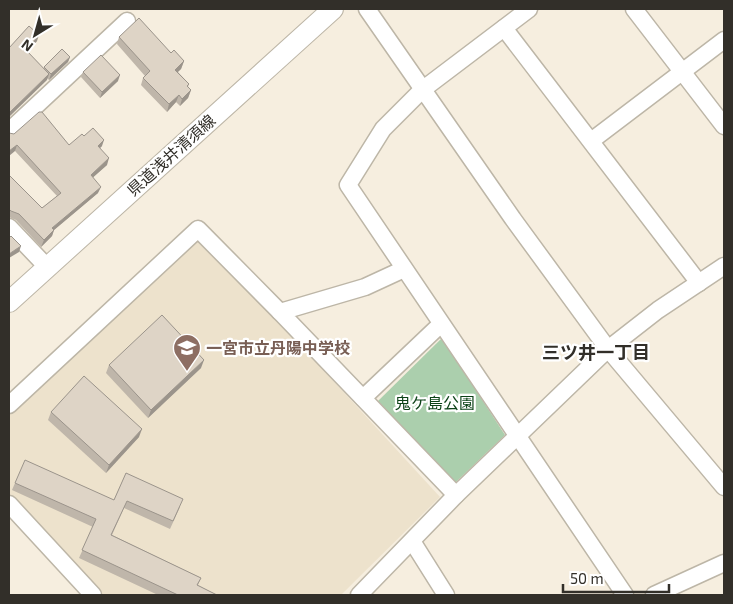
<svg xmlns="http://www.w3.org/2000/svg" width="733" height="604" font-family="'Exo 2','Noto Sans JP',sans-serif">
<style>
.built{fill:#ede2cc}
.green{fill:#abcfad}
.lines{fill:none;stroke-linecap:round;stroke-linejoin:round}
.minor-casing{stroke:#bdb6a7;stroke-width:19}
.major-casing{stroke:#bdb6a7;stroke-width:22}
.minor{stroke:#fff;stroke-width:16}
.major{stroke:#fff;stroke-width:20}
.wall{fill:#bfb6aa}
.shaded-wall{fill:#9b948b}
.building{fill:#ded4c6;stroke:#9b948b}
.labels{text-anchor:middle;stroke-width:4.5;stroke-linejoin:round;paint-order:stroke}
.street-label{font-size:16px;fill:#322f29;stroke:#fff}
.education-label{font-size:16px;font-weight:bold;fill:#785e54;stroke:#fff;text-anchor:start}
.park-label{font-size:16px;fill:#0d4318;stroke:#fff}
.neighbourhood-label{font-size:18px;font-weight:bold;fill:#322f29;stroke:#fff}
</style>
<rect width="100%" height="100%" fill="#f6eedf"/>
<!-- built -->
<polygon class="built" points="193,228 440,497 341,595 98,595 9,496 9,412"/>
<!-- green -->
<polygon class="green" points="442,338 505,435 455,483 378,401"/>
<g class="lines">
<defs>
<g id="minor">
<polyline points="367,9 513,219 608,349 724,487"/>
<polyline points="529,9 422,90 383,129 348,185 625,595"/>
<polyline points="634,9 724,126"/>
<polyline points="504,28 699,283"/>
<polyline points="9,131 127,21"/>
<polyline points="591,141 724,40"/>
<polyline points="9,227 47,267"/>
<polyline points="404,269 365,287 280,312 456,495"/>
<polyline points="363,398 441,324"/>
<polyline points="9,405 198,229 280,312"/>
<polyline points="9,504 93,595"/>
<polyline points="412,541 446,595"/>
<polyline points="359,595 456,495 608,349 658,310 724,266"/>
<polyline points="654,595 724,563"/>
</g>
<polyline id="major" points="9,302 333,9"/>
</defs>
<!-- minor casing -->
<use href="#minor" class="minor-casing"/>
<!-- major casing -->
<use href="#major" class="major-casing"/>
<!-- minor -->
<use href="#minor" class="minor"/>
<!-- major -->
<use href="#major" class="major"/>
</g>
<!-- wall -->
<g class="wall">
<polygon points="119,37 171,53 184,61 181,69 178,72 189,84 188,87 191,90 188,98 180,106 176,102 167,112 141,85 143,78 145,76 117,44"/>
<polygon points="37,41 28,52 43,68 70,57 68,62 49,80 47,78 47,80 9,48"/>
<polygon points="83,72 118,81 100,98 81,77"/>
<polygon points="14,134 69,145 84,136 102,146 100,148 107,165 93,177 98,193 54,230 52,236 41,247 16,220 9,217 9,175 42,208 57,196 15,151"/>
<polygon points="109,365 201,368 148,418 106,373"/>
<polygon points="51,412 139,437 106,473 48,420"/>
<polygon points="126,473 180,507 170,529 124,508 112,535 201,578 198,585 217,595 158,595 79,558 93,527 12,490 15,483 114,500"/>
</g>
<!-- shaded-wall -->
<g class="shaded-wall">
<polygon points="39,35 37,41 24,56 26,50"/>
<polygon points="70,57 68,62 49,80 51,74"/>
<polygon points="184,61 181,69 172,77 175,70"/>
<polygon points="49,74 47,80 9,117 9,113"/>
<polygon points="120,75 118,81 100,98 102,92"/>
<polygon points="191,90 188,98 180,106 182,99"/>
<polygon points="179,95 176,102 167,112 169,104"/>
<polygon points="104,140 102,146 96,152 98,146"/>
<polygon points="17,145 15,151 9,156 9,151"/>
<polygon points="109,158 107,165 89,181 91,175"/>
<polygon points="101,187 98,193 54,230 52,236 41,247 44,240 52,228"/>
<polygon points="21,246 19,252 9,258 9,254"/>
<polygon points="204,360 201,368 148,418 151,410"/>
<polygon points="142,429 139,437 106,473 109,465"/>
</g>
<!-- building -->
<g class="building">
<polygon points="139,18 171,53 174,50 184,61 175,70 189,84 187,86 191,90 182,99 179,95 169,104 143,78 150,71 119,37"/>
<polygon points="29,26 39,35 26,50 49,74 9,113 9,48"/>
<polygon points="62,49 70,57 51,74 44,67"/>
<polygon points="101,55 120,75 102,92 83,72"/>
<polygon points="39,112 42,112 69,145 82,134 84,136 93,128 104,140 98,146 109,158 91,175 101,187 52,228 54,230 44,240 19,214 11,211 9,209 9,175 42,208 61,193 17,145 9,151 9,133 14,134"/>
<polygon points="11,236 21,246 9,254 9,238"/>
<polygon points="162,315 204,360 151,410 109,365"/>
<polygon points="84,376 142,429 109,465 51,412"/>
<polygon points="25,460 114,500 126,473 183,499 173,521 127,501 111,535 201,578 197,585 217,595 178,595 82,550 96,519 15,483"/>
</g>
<!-- icons -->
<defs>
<symbol id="school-pin" viewBox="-11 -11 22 30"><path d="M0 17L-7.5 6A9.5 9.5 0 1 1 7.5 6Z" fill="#8d6e63" stroke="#fff"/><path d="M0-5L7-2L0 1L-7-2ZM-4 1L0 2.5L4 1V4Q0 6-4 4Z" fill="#fff"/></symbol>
</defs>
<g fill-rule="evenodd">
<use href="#school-pin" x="171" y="332" width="32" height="43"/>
</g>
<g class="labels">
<!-- street labels -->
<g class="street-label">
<text transform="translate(171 155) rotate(-42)" y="6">県道浅井清須線</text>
</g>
<!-- education labels -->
<g class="education-label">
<text x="206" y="354">一宮市立丹陽中学校</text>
</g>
<!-- park labels -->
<g class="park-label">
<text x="435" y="409">鬼ケ島公園</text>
</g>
<!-- neighbourhood labels -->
<g class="neighbourhood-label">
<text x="596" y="359">三ツ井一丁目</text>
</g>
</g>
<!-- border -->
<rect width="733" height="604" fill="none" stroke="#322f29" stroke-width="20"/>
<!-- north arrow -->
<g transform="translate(35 35) rotate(217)" stroke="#ffffff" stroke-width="4" paint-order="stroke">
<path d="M0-4L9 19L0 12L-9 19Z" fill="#322f29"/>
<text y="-8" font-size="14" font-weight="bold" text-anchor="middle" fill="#322f29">N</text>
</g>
<!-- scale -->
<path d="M563 584v8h106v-8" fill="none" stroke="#322f29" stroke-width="2.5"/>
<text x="570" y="584" font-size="15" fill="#322f29" stroke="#ffffff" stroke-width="4" paint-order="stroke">50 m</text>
</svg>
